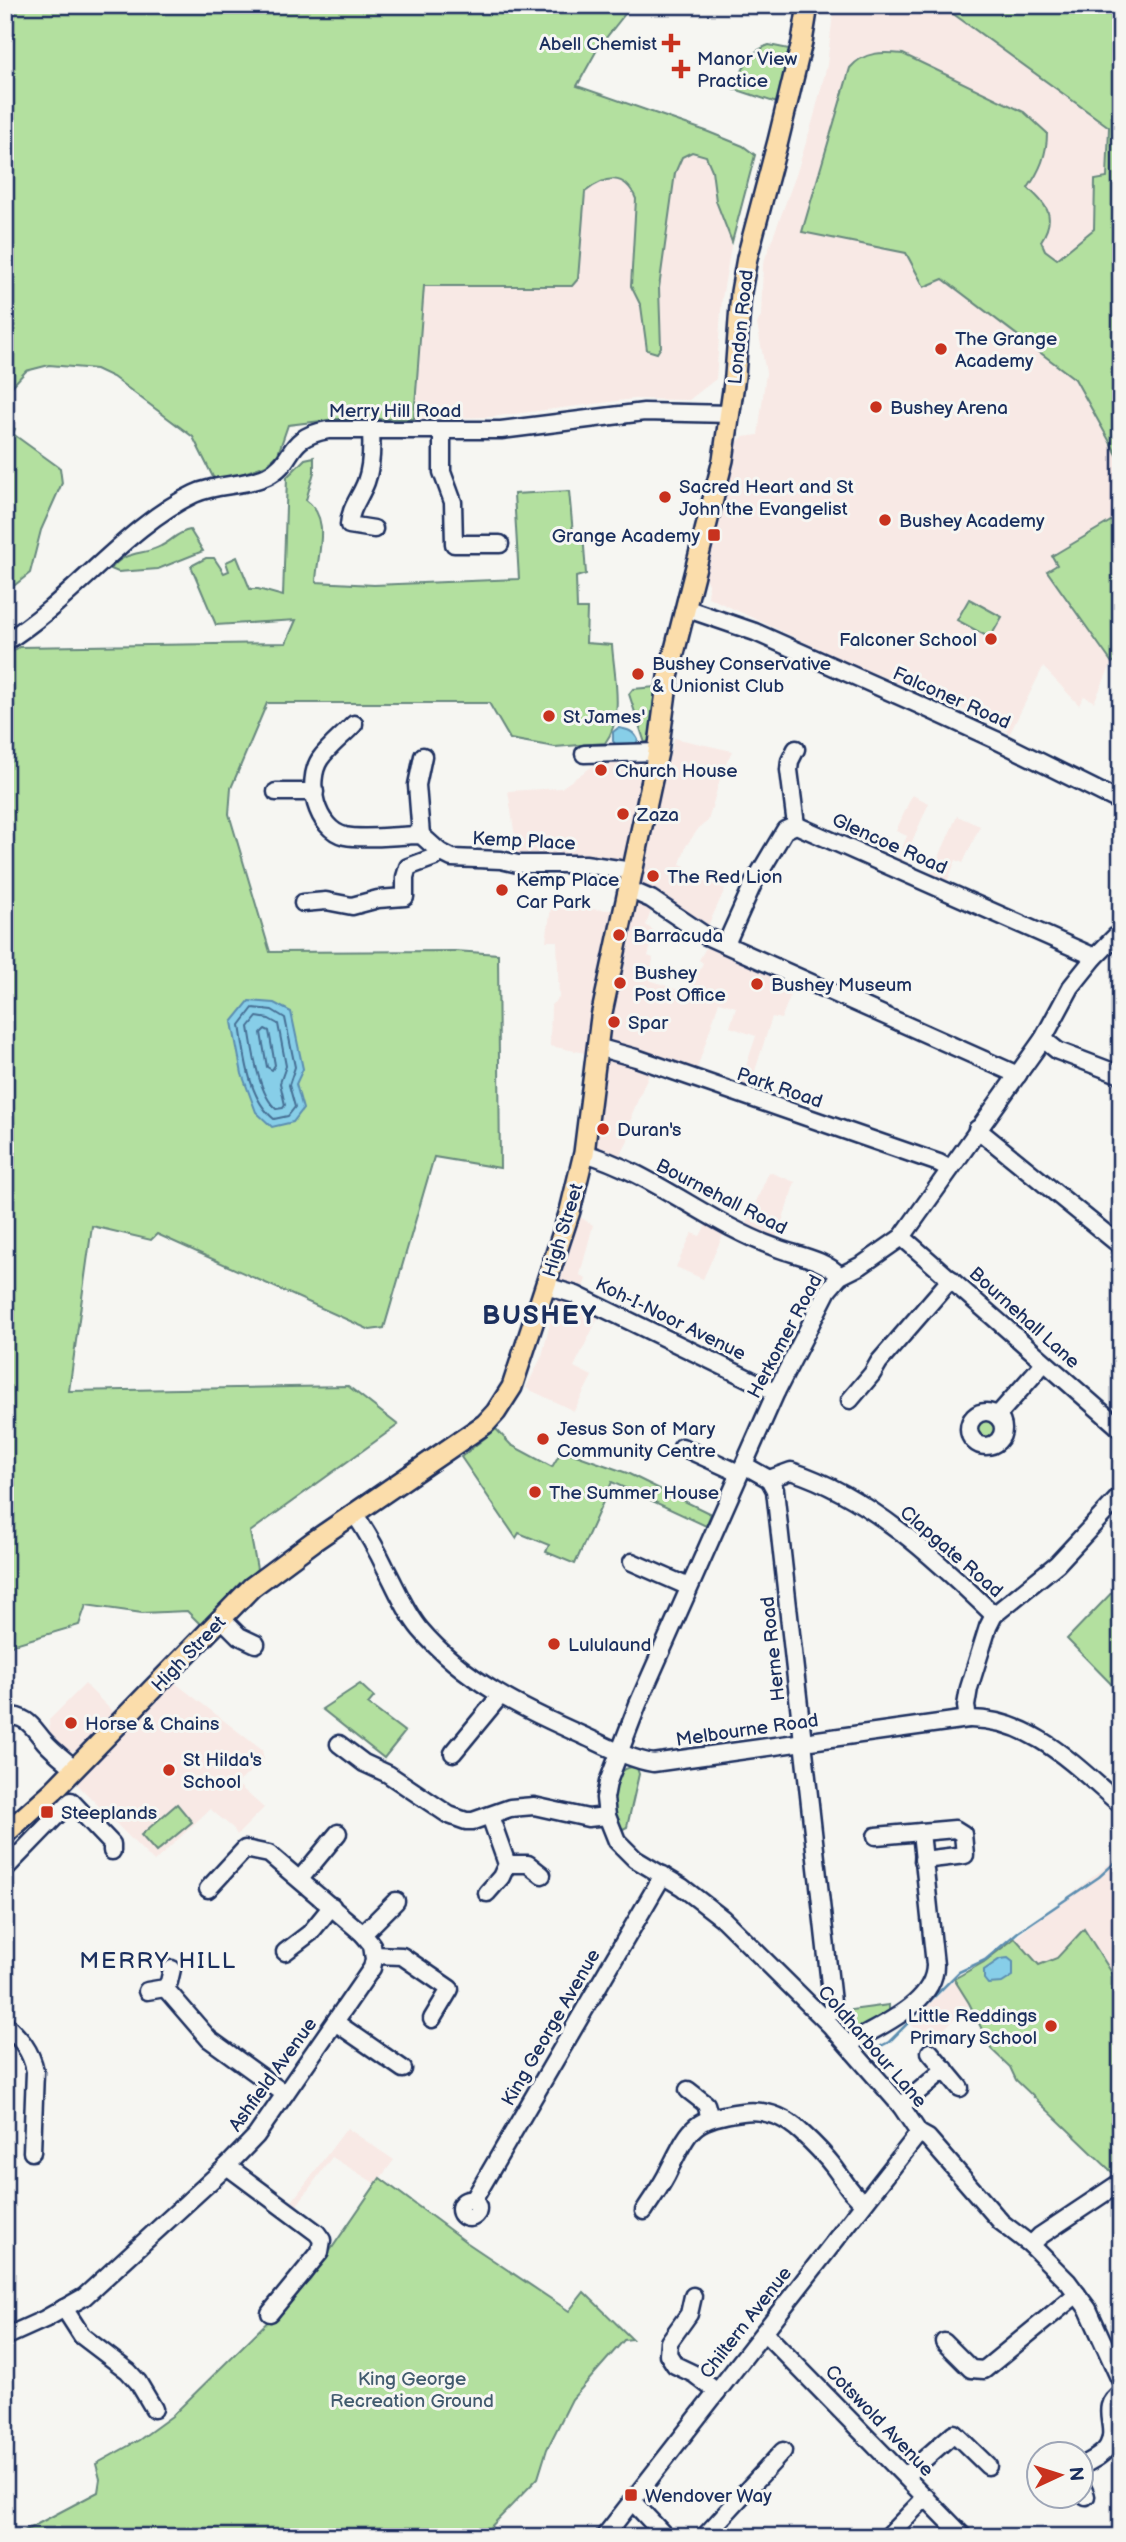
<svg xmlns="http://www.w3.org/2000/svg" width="1126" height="2542" font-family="'Balsamiq Sans',sans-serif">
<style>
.built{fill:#f8e9e5}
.green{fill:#b3e09f;stroke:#67887e;stroke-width:2}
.water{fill:#87cee8;stroke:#5c8eb1;stroke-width:2}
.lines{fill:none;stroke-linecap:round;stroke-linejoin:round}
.shore{stroke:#466f95;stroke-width:2}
.stream{stroke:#5c8eb1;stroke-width:2.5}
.minor-casing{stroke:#1b2f5e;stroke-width:21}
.major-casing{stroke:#1b2f5e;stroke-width:24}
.minor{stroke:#f6f6f2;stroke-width:16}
.major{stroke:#fbddab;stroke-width:19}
.poi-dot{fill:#c8321e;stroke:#f6f6f2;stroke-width:2.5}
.labels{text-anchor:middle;stroke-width:6;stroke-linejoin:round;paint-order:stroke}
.poi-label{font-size:19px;fill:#1b2f5e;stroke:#f6f6f2;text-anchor:start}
.street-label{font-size:19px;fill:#1b2f5e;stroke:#f6f6f2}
.park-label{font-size:19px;fill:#415b6e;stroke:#f6f6f2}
.quarter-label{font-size:23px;letter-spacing:2px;fill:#1b2f5e;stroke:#f6f6f2}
.district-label{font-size:26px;font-weight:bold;letter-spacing:2px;fill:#1b2f5e;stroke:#f6f6f2}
</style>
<rect width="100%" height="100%" fill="#f6f6f2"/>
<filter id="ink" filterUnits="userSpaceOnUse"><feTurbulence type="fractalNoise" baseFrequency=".0143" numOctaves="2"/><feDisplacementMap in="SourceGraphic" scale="14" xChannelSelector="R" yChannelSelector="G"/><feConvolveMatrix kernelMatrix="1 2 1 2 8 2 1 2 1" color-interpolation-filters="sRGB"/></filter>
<g filter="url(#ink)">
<!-- built -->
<g class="built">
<polygon points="834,5 1121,5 1121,515 1052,556 1121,657 1112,663 1094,702 1084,696 1079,705 1043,667 1010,733 958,707 851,664 708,597 709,586 705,578 738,441 743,437 758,435 766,373 757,324 761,316 763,264 796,175 813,120 827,65"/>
<polygon points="576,86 706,131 743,146 755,155 732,241 722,298 716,379 689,400 634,399 491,417 414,419 424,286 561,285"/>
<polygon points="674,738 732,751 722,772 708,821 699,828 686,846 680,864 685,866 683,872 725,889 708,926 660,893 644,888 641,883 651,828"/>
<polygon points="600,761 645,762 644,782 623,861 589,857 518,857 508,791 561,788"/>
<polygon points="912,795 929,803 903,862 897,860 907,836 896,831"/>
<polygon points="957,816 980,826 963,863 956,860 947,882 931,875"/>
<polygon points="636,901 652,908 646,925 655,932 648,956 653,958 650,980 689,994 703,963 699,960 708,944 795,984 781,1019 772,1017 749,1090 739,1087 756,1036 730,1027 736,1007 719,1002 696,1072 609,1040 616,976"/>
<polygon points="551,908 614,910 585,1053 550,1046 551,1005 559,998 557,941 546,941"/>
<polygon points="608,1057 650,1071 632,1114 628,1140 619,1159 596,1147 604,1061"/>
<polygon points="769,1172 795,1182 776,1240 745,1227"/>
<polygon points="580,1217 593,1225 580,1275 586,1279 583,1288 560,1281"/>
<polygon points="707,1223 724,1233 703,1279 676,1267 692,1233 700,1236"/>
<polygon points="556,1299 577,1304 599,1316 574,1367 592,1376 574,1411 526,1388 542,1356"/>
<polygon points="174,1682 262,1750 264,1759 237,1784 264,1808 237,1835 233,1828 210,1809 154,1862 75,1782"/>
<polygon points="85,1684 115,1714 77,1750 69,1752 50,1736 49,1720"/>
<polygon points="1121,1855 1121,2171 1115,2175 1016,2080 1010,2067 992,2050 970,2004 941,2032 935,2027 931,2035 922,2037 910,2024 954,1979 984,1962"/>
<polygon points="347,2128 394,2160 376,2184 332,2157 295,2208 290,2204"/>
</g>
<!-- green -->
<g class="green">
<path d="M 5,5 L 632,5 L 598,48 L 577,86 L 706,131 L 743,146 L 755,155 L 732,242 L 716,201 L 712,170 L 706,156 L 692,152 L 682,157 L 675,173 L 659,288 L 661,347 L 657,353 L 647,350 L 641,306 L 631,286 L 636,199 C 625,172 605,176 585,192 L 578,279 L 572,286 L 424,286 L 414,419 L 338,419 L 288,425 L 278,454 L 266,465 L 216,483 L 193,437 L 113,377 L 96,369 L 49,365 L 26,371 L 5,394 Z"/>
<path d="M 941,5 L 1121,5 L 1121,462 L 1075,379 L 943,279 L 924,287 L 906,253 L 802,232 L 850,68 C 864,51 883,52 903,54 L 1024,112 L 1047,133 C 1047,155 1040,170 1028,188 C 1047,205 1057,216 1041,241 L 1045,250 L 1057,259 L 1094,229 L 1095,180 L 1107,178 L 1109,127 Z"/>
<path d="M 769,45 L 789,49 L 777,103 L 734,89 C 743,70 747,52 769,45 Z"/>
<polygon points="5,423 15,429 13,434 60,468 62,483 41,530 30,573 5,593"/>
<path d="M 314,457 L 314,472 L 306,500 C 332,519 317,553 316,582 L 374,585 L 519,579 L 514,494 L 569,491 L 573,533 L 583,533 L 586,574 L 576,577 L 577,609 L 587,609 L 586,643 L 612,645 C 614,676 625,717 605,743 L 555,747 L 510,739 L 489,703 L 267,703 L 231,788 L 229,814 L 270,952 L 455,951 L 498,954 L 500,1168 L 434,1157 L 384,1328 L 370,1330 L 157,1234 L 151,1240 L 92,1226 L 69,1391 L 348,1386 L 398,1425 L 250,1532 L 257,1569 L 202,1626 L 187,1611 L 142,1613 L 86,1605 L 79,1625 L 5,1647 L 5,657 L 19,647 L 286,643 L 296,620 L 216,625 L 191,566 L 206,558 L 214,558 L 224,573 L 229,571 L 226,562 L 237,557 L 250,589 L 258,589 L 283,596 L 287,477 L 305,459 Z"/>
<polygon points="1121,515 1121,657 1112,663 1047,571 1057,565 1052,556"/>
<path d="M 190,530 L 203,551 L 158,569 L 118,572 L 111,569 C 126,549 143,556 161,546 C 172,541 177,532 190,530 Z"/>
<polygon points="969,599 1002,617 990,638 957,620"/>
<polygon points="655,687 649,741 645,743 629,694 633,689"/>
<circle cx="987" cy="1429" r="13"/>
<polygon points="496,1429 511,1445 552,1467 562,1450 627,1473 711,1514 706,1526 612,1482 575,1564 546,1552 549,1545 519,1533 516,1538 461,1457"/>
<polygon points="1121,1583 1121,1694 1067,1639"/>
<polygon points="360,1684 374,1697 368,1704 405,1732 384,1758 322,1709"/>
<path d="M 632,1767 L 637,1768 L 639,1774 L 627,1827 L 623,1829 L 619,1826 C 614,1809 607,1771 632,1767 Z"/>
<polygon points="177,1804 192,1822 156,1852 141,1835"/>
<polygon points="1084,1929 1121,1987 1121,2171 1115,2175 1016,2080 1010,2067 992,2050 969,2003 954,1979 984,1962 1015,1938 1039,1965 1057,1958"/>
<polygon points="889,2005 889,2011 858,2030 850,2031 844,2023 843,2011"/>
<polygon points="380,2178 466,2242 569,2311 584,2292 632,2339 624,2340 572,2399 547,2449 538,2478 481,2537 13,2537 98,2492 100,2479 96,2464 139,2440 172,2416 310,2280"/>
</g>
<!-- water -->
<g class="water">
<path d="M 618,728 C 627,729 634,731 638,740 L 634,748 L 619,749 L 613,741 L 613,732 Z"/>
<polygon points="249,1001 274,1003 291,1012 303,1069 296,1084 303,1109 293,1122 272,1127 256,1112 242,1074 232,1022"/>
<polygon points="1008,1958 1013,1962 1013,1976 1002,1983 988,1984 984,1979 984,1970 1000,1959"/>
</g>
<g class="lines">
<!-- shore -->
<g class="shore">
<path d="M 253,1008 L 272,1010 L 285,1018 L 295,1067 L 289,1085 L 295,1107 L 288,1116 L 274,1119 C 248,1098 245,1056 240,1025 Z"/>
<path d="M 257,1017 L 269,1019 L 278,1024 L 286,1066 L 280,1083 L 285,1105 L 283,1108 L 276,1109 C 258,1093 253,1051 249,1027 Z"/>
<polygon points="265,1029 269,1031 275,1065 272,1070 267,1067 261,1033"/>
</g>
<!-- stream -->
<polyline class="stream" points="875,2049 889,2042 959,1972 985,1960 1018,1932 1099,1877 1121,1857"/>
<defs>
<g id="minor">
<path d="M 371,430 C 372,448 372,466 366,482 C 360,498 350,508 349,525 L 374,529"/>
<polyline points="442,431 442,472 453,502 454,544 500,544"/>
<polyline points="685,608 755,632 915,703 996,740 1121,802"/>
<path d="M 5,642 C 72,601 126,526 194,494 C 217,483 244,487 267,476 C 297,461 283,438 328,430 L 501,430 L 644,412 L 730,414"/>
<path d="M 354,724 C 344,735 329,746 320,759 C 305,782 316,829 345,836 C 365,840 400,835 421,835 L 440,852 L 452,858 L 501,860 L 518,864 L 585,864 L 632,871"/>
<polyline points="584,754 658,752"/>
<polyline points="276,792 315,792"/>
<polyline points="796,825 789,770 790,761 796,749"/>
<polyline points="421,835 417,785 423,756"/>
<polyline points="628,889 651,899 706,936 1018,1075"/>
<polyline points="303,903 326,901 352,906 378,899 405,897 405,877 408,867 435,857 440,852"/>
<polyline points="1121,931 1095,957 1071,987 1043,1039 902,1237 862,1265 840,1276 828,1290 776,1392 638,1704 608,1782 605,1798 607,1816 617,1841 635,1859 682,1887 722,1918 830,2025 901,2106 919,2133 928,2138 1001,2222 1031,2245 1068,2282 1088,2309 1121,2382"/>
<polyline points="726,944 753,884 785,830 796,825 1095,957"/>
<polyline points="1043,1039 1058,1051 1121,1075"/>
<polyline points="597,1047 636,1058 939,1163 950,1169"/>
<polyline points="977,1129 1121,1246"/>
<path d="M 584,1153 C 653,1173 709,1224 777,1248 C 798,1256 824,1259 840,1276"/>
<polyline points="902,1237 1121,1429"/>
<polyline points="546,1286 576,1295 776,1392"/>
<polyline points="850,1400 872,1374 879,1362 951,1279"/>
<circle cx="986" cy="1429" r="17"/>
<polyline points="997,1416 1044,1363"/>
<polyline points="682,1447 739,1473"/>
<polyline points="744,1465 769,1479 775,1490 833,2011"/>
<path d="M 769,1479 L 791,1471 C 870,1496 936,1559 994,1615"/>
<path d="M 354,1513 C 366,1531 377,1550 386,1569 C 397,1589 405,1611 420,1629 C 464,1681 523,1709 584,1736 C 606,1746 629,1759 653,1763 L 968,1719 L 966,1706 L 969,1688 L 988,1627 L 994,1615 L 1057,1564 L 1121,1495"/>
<polyline points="632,1562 689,1587"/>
<polyline points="221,1618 239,1636 256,1644"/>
<path d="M 5,1715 C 30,1717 31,1726 45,1742 C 54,1752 65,1760 75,1769"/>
<path d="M 968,1719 C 1032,1718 1075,1766 1121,1805"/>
<polyline points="339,1744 364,1763 388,1774 449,1815 466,1821 473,1821 510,1808 534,1806 588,1818 607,1816"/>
<polyline points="453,1753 500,1696"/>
<polyline points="876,1836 955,1829 963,1834 965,1855 923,1860"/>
<polyline points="507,1864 528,1864 542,1875"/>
<polyline points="5,1869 71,1801 112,1844 112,1851"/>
<polyline points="300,1879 338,1833"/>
<polyline points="487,1893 501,1877 507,1864 490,1816"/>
<polyline points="363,1934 396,1901"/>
<polyline points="285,1952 310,1933 332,1906"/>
<polyline points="374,1955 402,1956 450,1989 432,2019"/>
<polyline points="165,1988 209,2039 285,2094"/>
<polyline points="147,1991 165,1988 169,1982 172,1969"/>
<polyline points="335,2022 403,2069"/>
<path d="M 5,2024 C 20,2038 31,2050 35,2071 L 32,2152"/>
<path d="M 848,2045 C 877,2026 935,2005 935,1965 L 921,1832"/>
<polyline points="930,2052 960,2088"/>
<polyline points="688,2090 706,2104 710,2118"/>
<polyline points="901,2106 945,2069"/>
<polyline points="227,2166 317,2233 322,2240 320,2252 270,2313"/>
<circle cx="469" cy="2209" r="9"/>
<polyline points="473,2201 663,1875"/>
<path d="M 644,2211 C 652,2198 663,2184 669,2170 C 691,2127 692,2119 742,2112 C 765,2109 784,2116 801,2132 C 812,2142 824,2154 834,2167 C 844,2180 850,2193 864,2203"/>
<polyline points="1031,2245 1040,2236 1121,2182"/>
<polyline points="693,2296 689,2314 669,2342 668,2354 675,2365 694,2374 717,2392"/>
<polyline points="64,2308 82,2336 128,2371 138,2382 154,2409"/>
<polyline points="764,2332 964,2537"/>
<polyline points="5,2337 45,2319 84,2297 227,2166 256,2136 372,1968 374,1959 372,1945 363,1934 269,1854 245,1849 208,1889"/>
<polyline points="944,2342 971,2369 984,2370 1077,2294"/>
<path d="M 1080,2467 C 1090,2461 1103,2456 1108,2446 C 1119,2426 1097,2407 1121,2393"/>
<polyline points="905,2476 954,2433 988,2466"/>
<polyline points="1080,2482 1086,2496"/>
<polyline points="633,2502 666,2537"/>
<polyline points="604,2537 919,2133"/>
<polyline points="704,2537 783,2451"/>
<polyline points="887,2537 926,2497"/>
</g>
<polyline id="major" points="5,1834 54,1790 252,1587 314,1541 485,1424 496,1412 512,1387 570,1211 584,1153 601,1017 658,752 668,677 723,460 735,376 741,292 747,258 778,141 802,42 808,5"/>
</defs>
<!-- minor casing -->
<use href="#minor" class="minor-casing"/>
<!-- major casing -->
<use href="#major" class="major-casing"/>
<!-- minor -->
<use href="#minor" class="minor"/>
<!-- major -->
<use href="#major" class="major"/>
</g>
</g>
<!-- markers -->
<g class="poi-dot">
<path d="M667.5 32.5h7v7h7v7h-7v7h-7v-7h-7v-7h7z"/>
<path d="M677.5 58.5h7v7h7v7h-7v7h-7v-7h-7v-7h7z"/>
<circle cx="941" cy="349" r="7"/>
<circle cx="876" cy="407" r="7"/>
<circle cx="665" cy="497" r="7"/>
<circle cx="885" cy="520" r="7"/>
<rect x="707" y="528" width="14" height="14" rx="3.5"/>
<circle cx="991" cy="639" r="7"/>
<circle cx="638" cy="674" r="7"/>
<circle cx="549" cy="716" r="7"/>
<circle cx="601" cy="770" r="7"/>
<circle cx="623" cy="814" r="7"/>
<circle cx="653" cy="876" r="7"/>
<circle cx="502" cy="890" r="7"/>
<circle cx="619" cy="935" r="7"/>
<circle cx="620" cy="983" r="7"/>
<circle cx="757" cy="984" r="7"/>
<circle cx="614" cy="1022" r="7"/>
<circle cx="603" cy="1129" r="7"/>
<circle cx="543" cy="1439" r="7"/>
<circle cx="535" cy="1492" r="7"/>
<circle cx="554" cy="1644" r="7"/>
<circle cx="71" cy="1723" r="7"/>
<circle cx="169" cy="1770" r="7"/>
<rect x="40" y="1805" width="14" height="14" rx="3.5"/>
<circle cx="1051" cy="2026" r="7"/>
<rect x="624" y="2488" width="14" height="14" rx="3.5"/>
</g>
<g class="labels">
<!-- poi labels -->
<g class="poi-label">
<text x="657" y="50" text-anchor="end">Abell Chemist</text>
<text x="697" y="65">Manor View<tspan x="697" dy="22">Practice</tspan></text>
<text x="955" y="345">The Grange<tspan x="955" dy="22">Academy</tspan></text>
<text x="890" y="414">Bushey Arena</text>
<text x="679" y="493">Sacred Heart and St<tspan x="679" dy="22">John the Evangelist</tspan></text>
<text x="899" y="527">Bushey Academy</text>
<text x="700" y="542" text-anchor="end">Grange Academy</text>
<text x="977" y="646" text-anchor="end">Falconer School</text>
<text x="652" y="670">Bushey Conservative<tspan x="652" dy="22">&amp; Unionist Club</tspan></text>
<text x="563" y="723">St James'</text>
<text x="615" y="777">Church House</text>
<text x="637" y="821">Zaza</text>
<text x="667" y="883">The Red Lion</text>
<text x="516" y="886">Kemp Place<tspan x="516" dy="22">Car Park</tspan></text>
<text x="633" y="942">Barracuda</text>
<text x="634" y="979">Bushey<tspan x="634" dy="22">Post Office</tspan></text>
<text x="771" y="991">Bushey Museum</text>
<text x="628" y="1029">Spar</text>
<text x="617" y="1136">Duran's</text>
<text x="557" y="1435">Jesus Son of Mary<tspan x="557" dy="22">Community Centre</tspan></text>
<text x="549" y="1499">The Summer House</text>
<text x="568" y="1651">Lululaund</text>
<text x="85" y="1730">Horse &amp; Chains</text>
<text x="183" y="1766">St Hilda's<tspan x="183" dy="22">School</tspan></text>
<text x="61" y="1819">Steeplands</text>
<text x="1037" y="2022" text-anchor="end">Little Reddings<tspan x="1037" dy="22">Primary School</tspan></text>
<text x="645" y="2502">Wendover Way</text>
</g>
<!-- street labels -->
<g class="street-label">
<text transform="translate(740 327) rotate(-84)" y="7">London Road</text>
<text x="395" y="417">Merry Hill Road</text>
<text transform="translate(952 697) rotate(24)" y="7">Falconer Road</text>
<text transform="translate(524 840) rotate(3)" y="7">Kemp Place</text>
<text transform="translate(890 843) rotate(24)" y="7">Glencoe Road</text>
<text transform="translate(780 1087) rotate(19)" y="7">Park Road</text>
<text transform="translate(722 1196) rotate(27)" y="7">Bournehall Road</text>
<text transform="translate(562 1230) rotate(-73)" y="7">High Street</text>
<text transform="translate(1025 1317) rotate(42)" y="7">Bournehall Lane</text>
<text transform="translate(671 1318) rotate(26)" y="7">Koh-I-Noor Avenue</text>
<text transform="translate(784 1336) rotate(-62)" y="7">Herkomer Road</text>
<text transform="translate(952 1551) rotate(41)" y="7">Clapgate Road</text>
<text transform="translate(772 1649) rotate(-96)" y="7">Herne Road</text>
<text transform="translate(188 1653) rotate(-46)" y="7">High Street</text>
<text transform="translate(747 1729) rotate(-8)" y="7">Melbourne Road</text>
<text transform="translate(550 2027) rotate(-60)" y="7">King George Avenue</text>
<text transform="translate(873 2046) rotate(49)" y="7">Coldharbour Lane</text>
<text transform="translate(272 2074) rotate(-54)" y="7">Ashfield Avenue</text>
<text transform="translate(745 2322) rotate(-52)" y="7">Chiltern Avenue</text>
<text transform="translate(880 2420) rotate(46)" y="7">Cotswold Avenue</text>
</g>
<!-- park labels -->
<g class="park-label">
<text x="412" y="2385">King George<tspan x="412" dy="22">Recreation Ground</tspan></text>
</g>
<!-- quarter labels -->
<g class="quarter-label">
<text x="158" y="1968">MERRY HILL</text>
</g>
<!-- district labels -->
<g class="district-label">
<text x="540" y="1324">BUSHEY</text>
</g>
</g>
<!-- margin -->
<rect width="1126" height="2542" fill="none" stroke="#f6f6f2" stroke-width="28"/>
<rect x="14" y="14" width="1098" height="2514" fill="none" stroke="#1b2f5e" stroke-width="2.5" filter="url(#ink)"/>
<!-- north arrow -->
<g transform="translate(1060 2475) rotate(86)"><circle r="33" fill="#f6f6f2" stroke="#9ea6b7" stroke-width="2"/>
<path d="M0-5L12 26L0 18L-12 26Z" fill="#c8321e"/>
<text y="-10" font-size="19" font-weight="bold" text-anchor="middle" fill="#1b2f5e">N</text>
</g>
</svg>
